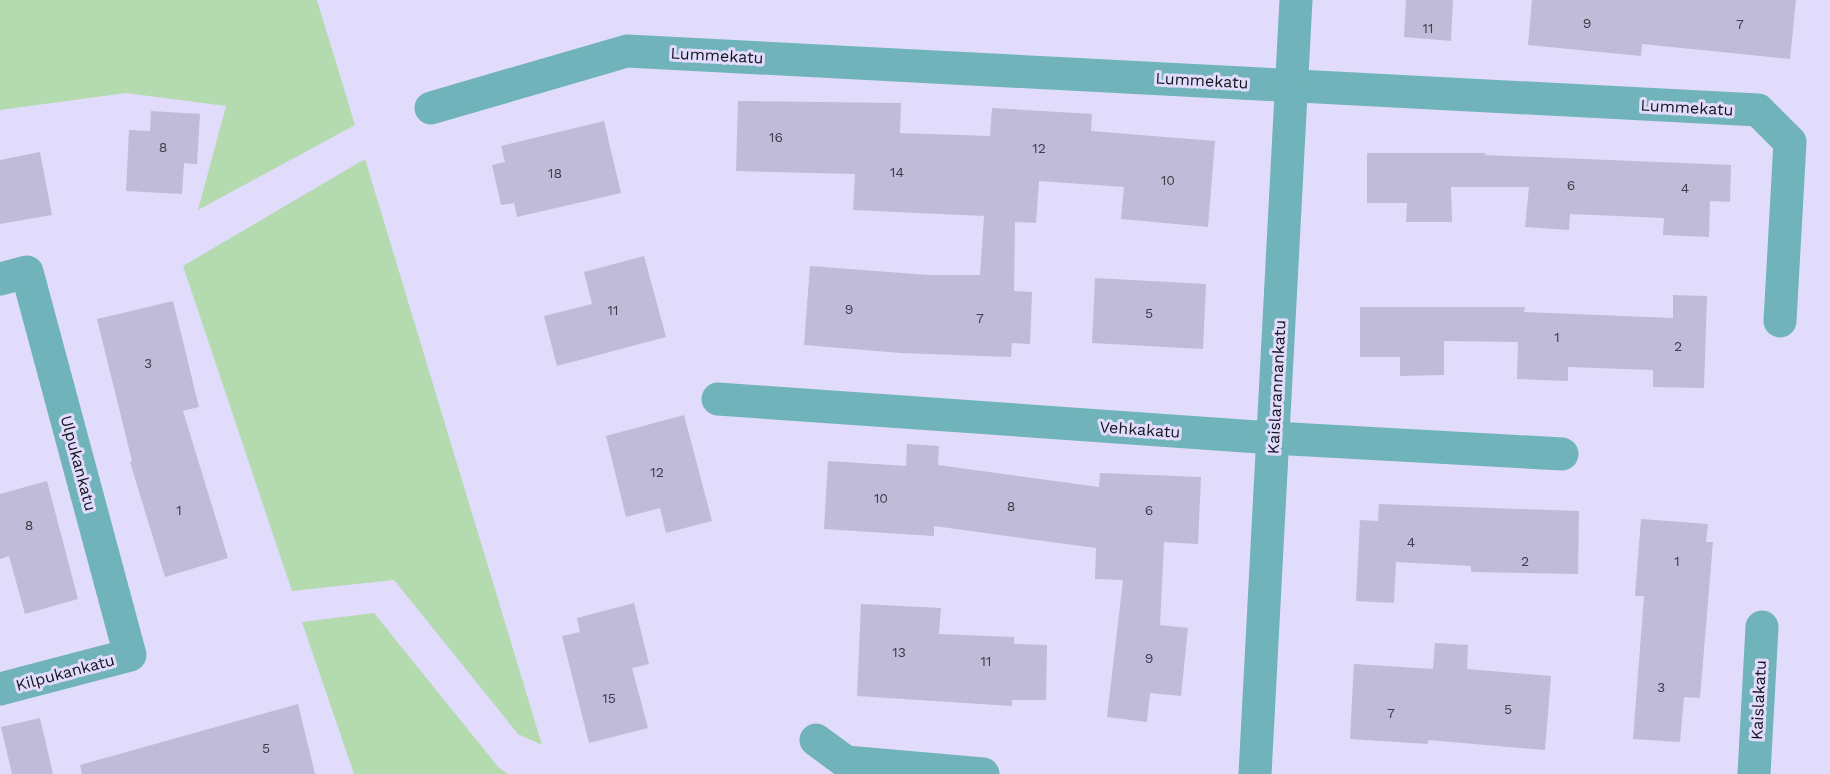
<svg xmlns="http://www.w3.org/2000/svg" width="1830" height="774" font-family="'Work Sans',sans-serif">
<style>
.green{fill:#b4dab0}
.building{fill:#c0bbd8}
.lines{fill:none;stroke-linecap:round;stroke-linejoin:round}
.minor{stroke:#70b3ba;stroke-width:33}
.labels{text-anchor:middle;stroke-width:6;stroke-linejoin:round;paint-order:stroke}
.number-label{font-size:14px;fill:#3f3c4b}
.street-label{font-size:16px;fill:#14121c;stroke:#e1dcfb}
</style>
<rect width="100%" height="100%" fill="#e1dcfb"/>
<!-- green -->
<g class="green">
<polygon points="0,0 317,0 355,125 198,210 226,106 126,93 0,110"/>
<polygon points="365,159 542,745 518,734 394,580 292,591 183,266"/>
<polygon points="374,613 499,768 508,774 354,774 302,622"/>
</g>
<!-- building -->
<g class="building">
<polygon points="1406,0 1453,0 1451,41 1404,37"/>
<polygon points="1532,0 1796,0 1790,59 1642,44 1641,56 1528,45"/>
<polygon points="738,101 901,103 900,133 990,136 992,108 1092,114 1091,131 1215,141 1208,227 1121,219 1124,187 1039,181 1036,223 1015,222 1014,291 1032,292 1030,344 1012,343 1011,357 901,353 804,345 810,266 929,275 980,275 984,216 853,210 855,174 736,171"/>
<polygon points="151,111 200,114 197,164 184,163 182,194 126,191 129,130 150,131"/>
<polygon points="604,121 621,193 517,217 514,203 501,205 492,165 505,162 501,146"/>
<polygon points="40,152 52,215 0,224 0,160"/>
<polygon points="1367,153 1485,153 1485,155 1731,165 1730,202 1710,201 1709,237 1663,235 1664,218 1570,214 1569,230 1525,227 1529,187 1451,187 1452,222 1406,222 1407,203 1367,203"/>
<polygon points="644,256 666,337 557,366 544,316 592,304 584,272"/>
<polygon points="1095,278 1206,284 1203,349 1092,343"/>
<polygon points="1673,295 1707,296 1704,388 1653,387 1653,370 1568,367 1568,381 1517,379 1518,342 1444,341 1444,375 1400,376 1400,357 1360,357 1360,307 1525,307 1524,312 1673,318"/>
<polygon points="173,301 199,407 183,411 228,558 165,577 130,462 132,461 97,319"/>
<polygon points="684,415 712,521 666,533 660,508 626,517 606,436"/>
<polygon points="907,444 939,446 938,465 1099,487 1100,473 1201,477 1198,544 1164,542 1160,625 1188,628 1181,696 1150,693 1147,722 1107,717 1123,580 1095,579 1096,548 934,526 934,536 824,529 828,461 906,466"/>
<polygon points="47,481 78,599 25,614 9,556 0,559 0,494"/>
<polygon points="1379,504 1579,511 1578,574 1471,572 1471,566 1396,562 1394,603 1356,601 1360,520 1378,521"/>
<polygon points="1641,519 1708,524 1706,542 1713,542 1700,698 1684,697 1680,742 1633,739 1644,596 1635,596"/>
<polygon points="634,603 649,664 632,668 648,728 589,743 562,636 580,632 577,618"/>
<polygon points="861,604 941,608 939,634 1014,637 1014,644 1047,645 1046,700 1012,700 1012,706 857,696"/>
<polygon points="1435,643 1468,645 1467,669 1551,676 1545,750 1428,740 1428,744 1350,739 1354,664 1433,669"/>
<polygon points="298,704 315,774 82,774 80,765"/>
<polygon points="40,718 53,774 12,774 1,727"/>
</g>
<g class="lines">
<!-- minor -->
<g class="minor">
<polyline points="431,108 627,51 1758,110 1790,142 1780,321"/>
<polyline points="0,279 27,272 130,655 0,689"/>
<polyline points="718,399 1273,438 1562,454"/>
<polyline points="816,740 846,762 983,774"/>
<polyline points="1255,774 1296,0"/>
<polyline points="1754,774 1762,627"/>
</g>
</g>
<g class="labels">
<!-- number labels -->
<g class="number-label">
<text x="1587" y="28">9</text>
<text x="1740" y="29">7</text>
<text x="1428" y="33">11</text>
<text x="776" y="142">16</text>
<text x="163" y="152">8</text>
<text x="1039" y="153">12</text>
<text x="897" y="177">14</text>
<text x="555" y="178">18</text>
<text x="1168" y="185">10</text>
<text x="1571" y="190">6</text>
<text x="1685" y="193">4</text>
<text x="849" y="314">9</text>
<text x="613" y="315">11</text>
<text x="1149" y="318">5</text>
<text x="980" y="323">7</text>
<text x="1557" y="342">1</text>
<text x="1678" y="351">2</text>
<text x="148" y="368">3</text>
<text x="657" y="477">12</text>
<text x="881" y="503">10</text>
<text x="1011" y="511">8</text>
<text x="179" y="515">1</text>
<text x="1149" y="515">6</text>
<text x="29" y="530">8</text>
<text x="1411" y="547">4</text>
<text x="1525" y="566">2</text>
<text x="1677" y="566">1</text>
<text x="899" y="657">13</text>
<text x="1149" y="663">9</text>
<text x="986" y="666">11</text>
<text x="1661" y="692">3</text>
<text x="609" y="703">15</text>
<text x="1508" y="714">5</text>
<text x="1391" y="718">7</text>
<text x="266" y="753">5</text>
</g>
<!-- street labels -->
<g class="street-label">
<text transform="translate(717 55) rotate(3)" y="6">Lummekatu</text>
<text transform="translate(1202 80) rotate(3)" y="6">Lummekatu</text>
<text transform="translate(1687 107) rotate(3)" y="6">Lummekatu</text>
<text transform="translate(1276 387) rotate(-87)" y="6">Kaislarannankatu</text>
<text transform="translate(1140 429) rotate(4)" y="6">Vehkakatu</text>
<text transform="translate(79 463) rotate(75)" y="6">Ulpukankatu</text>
<text transform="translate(65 672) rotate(-15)" y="6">Kilpukankatu</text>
<text transform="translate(1758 700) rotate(-87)" y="6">Kaislakatu</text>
</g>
</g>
</svg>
